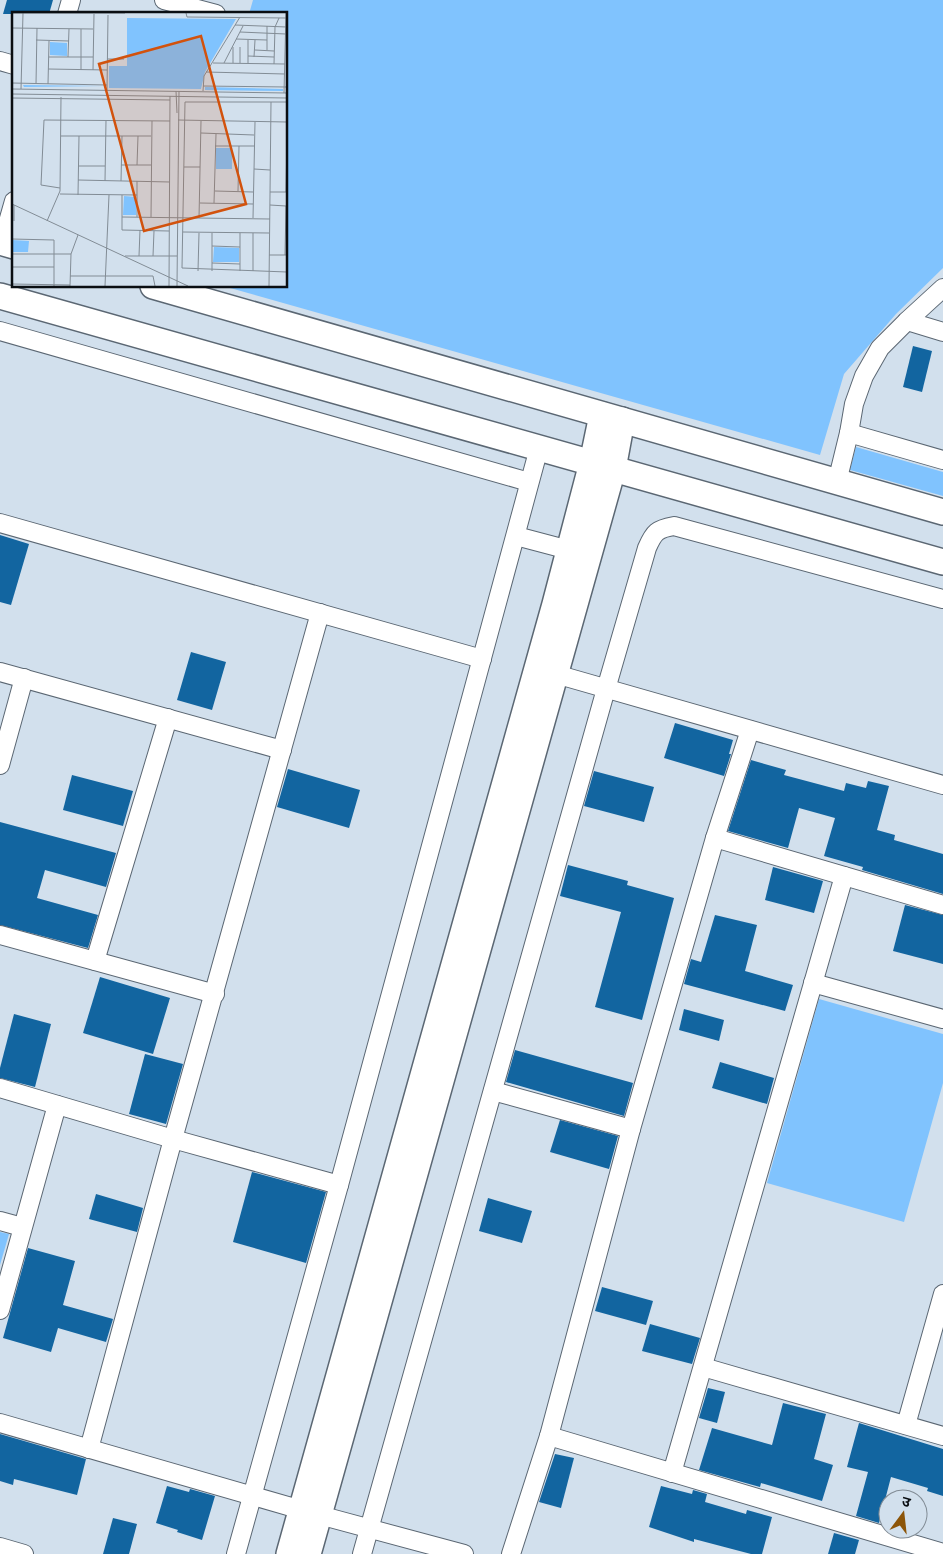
<svg xmlns="http://www.w3.org/2000/svg" width="943" height="1554" font-family="'Exo 2','Noto Sans Devanagari',sans-serif">
<style>
.green{fill:#80c3fe}
.building{fill:#1265a0}
.lines{fill:none;stroke-linecap:round;stroke-linejoin:round}
.street-casing{stroke:#5b6773;stroke-width:20}
.secondary-casing{stroke:#5b6773;stroke-width:28}
.street{stroke:#fff;stroke-width:18}
.secondary{stroke:#fff;stroke-width:25}
.inset-road{fill:none;stroke:#828c95;stroke-width:1}
.view{fill:#d2520d;fill-opacity:0.15;stroke:#d2520d;stroke-width:2.5}
.inset-edge{fill:none;stroke:#0a0e12;stroke-width:2.5}
</style>
<rect width="100%" height="100%" fill="#d2e0ed"/>
<!-- green -->
<g class="green">
<polygon points="253,0 943,0 943,268 896,314 844,374 820,455 223,286 286,286 286,14 249,14"/>
<polygon points="856,447 943,472 943,496 850,470"/>
<polygon points="819,999 943,1034 943,1083 904,1222 767,1183"/>
<polygon points="0,1232 9,1234 0,1265"/>
</g>
<!-- building -->
<g class="building">
<polygon points="7,0 53,0 49,14 3,14"/>
<polygon points="913,346 932,351 922,392 903,387"/>
<polygon points="0,535 29,544 11,605 0,602"/>
<polygon points="191,652 226,662 212,710 177,700"/>
<polygon points="675,723 733,740 729,754 731,754 724,776 664,758"/>
<polygon points="751,760 786,770 784,775 844,791 846,783 866,788 868,781 889,786 877,830 895,835 894,840 943,854 943,894 862,870 863,867 824,856 835,818 799,808 788,848 728,831"/>
<polygon points="288,769 360,790 349,828 277,807"/>
<polygon points="594,771 654,787 644,822 584,806"/>
<polygon points="72,775 133,791 123,826 63,810"/>
<polygon points="0,822 116,853 106,887 45,870 37,898 98,915 88,948 0,925"/>
<polygon points="568,865 628,881 627,885 674,898 642,1020 595,1007 621,912 560,896"/>
<polygon points="773,867 823,881 814,913 765,900"/>
<polygon points="905,905 943,915 943,964 893,951"/>
<polygon points="715,915 757,925 745,971 793,985 785,1011 684,984 691,959 701,962"/>
<polygon points="100,977 170,998 153,1054 83,1033"/>
<polygon points="684,1009 724,1020 719,1041 679,1030"/>
<polygon points="14,1014 51,1024 35,1087 0,1078 0,1068"/>
<polygon points="515,1050 633,1083 624,1116 506,1082"/>
<polygon points="145,1054 183,1064 166,1124 129,1114"/>
<polygon points="720,1062 774,1078 767,1104 712,1088"/>
<polygon points="560,1120 618,1136 609,1169 550,1152"/>
<polygon points="252,1172 326,1192 306,1263 233,1242"/>
<polygon points="96,1194 143,1208 137,1232 89,1219"/>
<polygon points="488,1198 532,1211 522,1243 479,1231"/>
<polygon points="28,1248 75,1261 63,1305 113,1319 106,1342 58,1328 51,1352 3,1338"/>
<polygon points="602,1287 653,1301 646,1325 595,1311"/>
<polygon points="650,1324 700,1338 692,1364 642,1351"/>
<polygon points="708,1388 725,1392 717,1423 699,1418"/>
<polygon points="783,1403 826,1414 814,1459 833,1465 822,1501 761,1483 760,1487 699,1470 712,1428 772,1445"/>
<polygon points="859,1423 943,1449 943,1496 927,1491 928,1488 891,1477 879,1523 856,1516 868,1472 847,1467"/>
<polygon points="0,1434 86,1459 77,1495 14,1479 13,1485 0,1481"/>
<polygon points="555,1454 574,1458 561,1508 539,1502"/>
<polygon points="167,1486 189,1492 190,1489 215,1496 202,1540 177,1532 178,1530 156,1523"/>
<polygon points="661,1486 692,1494 693,1490 707,1494 705,1502 746,1514 747,1510 772,1517 762,1554 751,1554 694,1539 694,1542 649,1527"/>
<polygon points="113,1518 137,1524 129,1554 103,1554"/>
<polygon points="834,1533 859,1540 855,1554 828,1554"/>
</g>
<g class="lines">
<defs>
<g id="street">
<polyline points="164,0 216,14"/>
<polyline points="67,14 71,0"/>
<polyline points="0,61 14,65"/>
<polyline points="2,243 14,201"/>
<polyline points="907,321 943,332"/>
<polyline points="0,331 529,482"/>
<polyline points="849,433 943,460"/>
<polyline points="837,482 849,433 854,404 864,376 880,348 907,321 943,288"/>
<polyline points="0,523 482,659"/>
<polyline points="516,536 569,550"/>
<polyline points="545,671 943,785"/>
<polyline points="0,672 282,750"/>
<polyline points="0,765 24,678"/>
<polyline points="715,838 943,905"/>
<polyline points="0,935 215,994"/>
<polyline points="95,961 168,718"/>
<polyline points="813,983 943,1019"/>
<polyline points="0,1088 173,1139 339,1185"/>
<polyline points="493,1091 631,1129"/>
<polyline points="0,1221 22,1227"/>
<polyline points="0,1310 57,1105"/>
<polyline points="703,1367 943,1436"/>
<polyline points="0,1423 319,1515 464,1554"/>
<polyline points="906,1425 943,1294"/>
<polyline points="549,1436 943,1553"/>
<polyline points="89,1449 173,1139 320,613"/>
<polyline points="672,1473 844,876"/>
<polyline points="0,1547 24,1554"/>
<polyline points="236,1554 339,1185 539,448"/>
<path d="M 362,1554 L 606,689 L 647,548 C 654,532 657,529 674,526 L 943,599"/>
<polyline points="511,1554 549,1436 631,1129 715,838 750,730"/>
</g>
<g id="secondary">
<polyline points="0,242 14,246"/>
<polyline points="153,286 943,512"/>
<polyline points="0,296 943,562"/>
<polyline points="289,1554 555,604 592,463 602,415"/>
<polyline points="308,1554 613,469 622,420"/>
</g>
</defs>
<!-- street casing -->
<use href="#street" class="street-casing"/>
<!-- secondary casing -->
<use href="#secondary" class="secondary-casing"/>
<!-- street -->
<use href="#street" class="street"/>
<!-- secondary -->
<use href="#secondary" class="secondary"/>
</g>
<!-- overview -->
<g transform="translate(12 12)">
<rect width="275" height="275" fill="#d2e0ed"/>
<path d="M 115,6 L 224,7 L 193,60 L 189,77 L 97,76 L 97,54 L 115,54 ZM 38,30 L 55,31 L 55,44 L 38,43 ZM 11,73 L 93,74 L 12,75 ZM 193,75 L 271,77 L 271,79 L 193,78 ZM 204,136 L 220,136 L 220,157 L 204,157 ZM 112,184 L 124,185 L 124,203 L 111,203 ZM 0,228 L 17,229 L 16,240 L 0,240 ZM 202,235 L 227,236 L 227,250 L 201,250 Z" fill="#80c3fe"/>
<path class="inset-road" d="M 0,1 L 113,1M 174,1 L 175,5 L 274,6M 223,13 L 275,15M 0,16 L 81,17M 228,20 L 274,22M 224,27 L 255,28M 24,28 L 57,29M 243,38 L 262,39M 255,38 L 255,14M 236,44 L 262,45M 37,45 L 81,45M 56,45 L 57,17M 242,45 L 243,28M 95,47 L 112,47M 201,51 L 273,52M 212,51 L 231,14M 221,51 L 221,35M 228,51 L 228,35M 236,51 L 236,28M 262,52 L 263,15 L 267,6M 36,57 L 95,58M 69,58 L 69,17M 81,58 L 82,2M 194,60 L 273,62M 0,71 L 95,73M 24,72 L 25,16M 36,72 L 37,29M 191,74 L 275,75M 0,77 L 275,81M 9,77 L 11,1M 95,78 L 96,3M 164,79 L 165,101M 191,79 L 192,64 L 228,5M 272,81 L 274,1M 0,82 L 275,86M 0,86 L 158,88M 275,90 L 173,90 L 170,256 L 275,260M 166,108 L 275,110M 189,121 L 242,123M 49,124 L 139,124M 203,134 L 242,134M 109,153 L 139,153M 125,153 L 126,124M 66,154 L 93,154M 172,155 L 188,155M 242,157 L 258,158M 66,168 L 158,170M 93,169 L 94,108M 109,169 L 110,124M 48,176 L 29,173 L 32,108 L 158,109M 203,179 L 241,180M 226,179 L 227,134M 258,180 L 275,180M 274,180 L 275,124M 48,182 L 125,183M 66,183 L 67,124M 110,183 L 110,218 L 157,219M 188,191 L 241,192M 202,191 L 204,122M 0,192 L 176,274M 2,193 L 2,209M 258,193 L 274,194M 110,205 L 258,207M 125,205 L 125,169M 139,205 L 140,109M 187,206 L 189,109M 241,206 L 243,110M 35,209 L 48,179 L 49,85M 171,220 L 257,221M 0,227 L 42,228 L 42,274M 200,234 L 228,235M 0,242 L 59,242M 257,243 L 274,243M 273,243 L 274,194M 113,244 L 165,244M 127,244 L 128,218M 141,244 L 142,219M 200,251 L 228,252M 0,255 L 42,255M 186,259 L 187,221M 200,259 L 200,221M 228,259 L 228,221M 241,259 L 241,221M 58,264 L 141,264 L 143,274M 0,272 L 58,273M 58,274 L 59,242 L 66,223M 93,274 L 97,183M 157,274 L 158,84M 165,274 L 167,79M 257,274 L 259,90"/>
<path class="view" d="M 189,24 L 234,192 L 132,219 L 87,52 Z"/>
<rect width="275" height="275" class="inset-edge"/>
</g>
<!-- north arrow -->
<g transform="translate(903 1514) rotate(15)"><circle r="24" fill="#d2e0ed" stroke="#828c95"/>
<path d="M0-4L9 19L0 12L-9 19Z" fill="#8c5509"/>
<text y="-8" font-size="14" font-weight="bold" text-anchor="middle" fill="#0a0e12">उ</text>
</g>
</svg>
